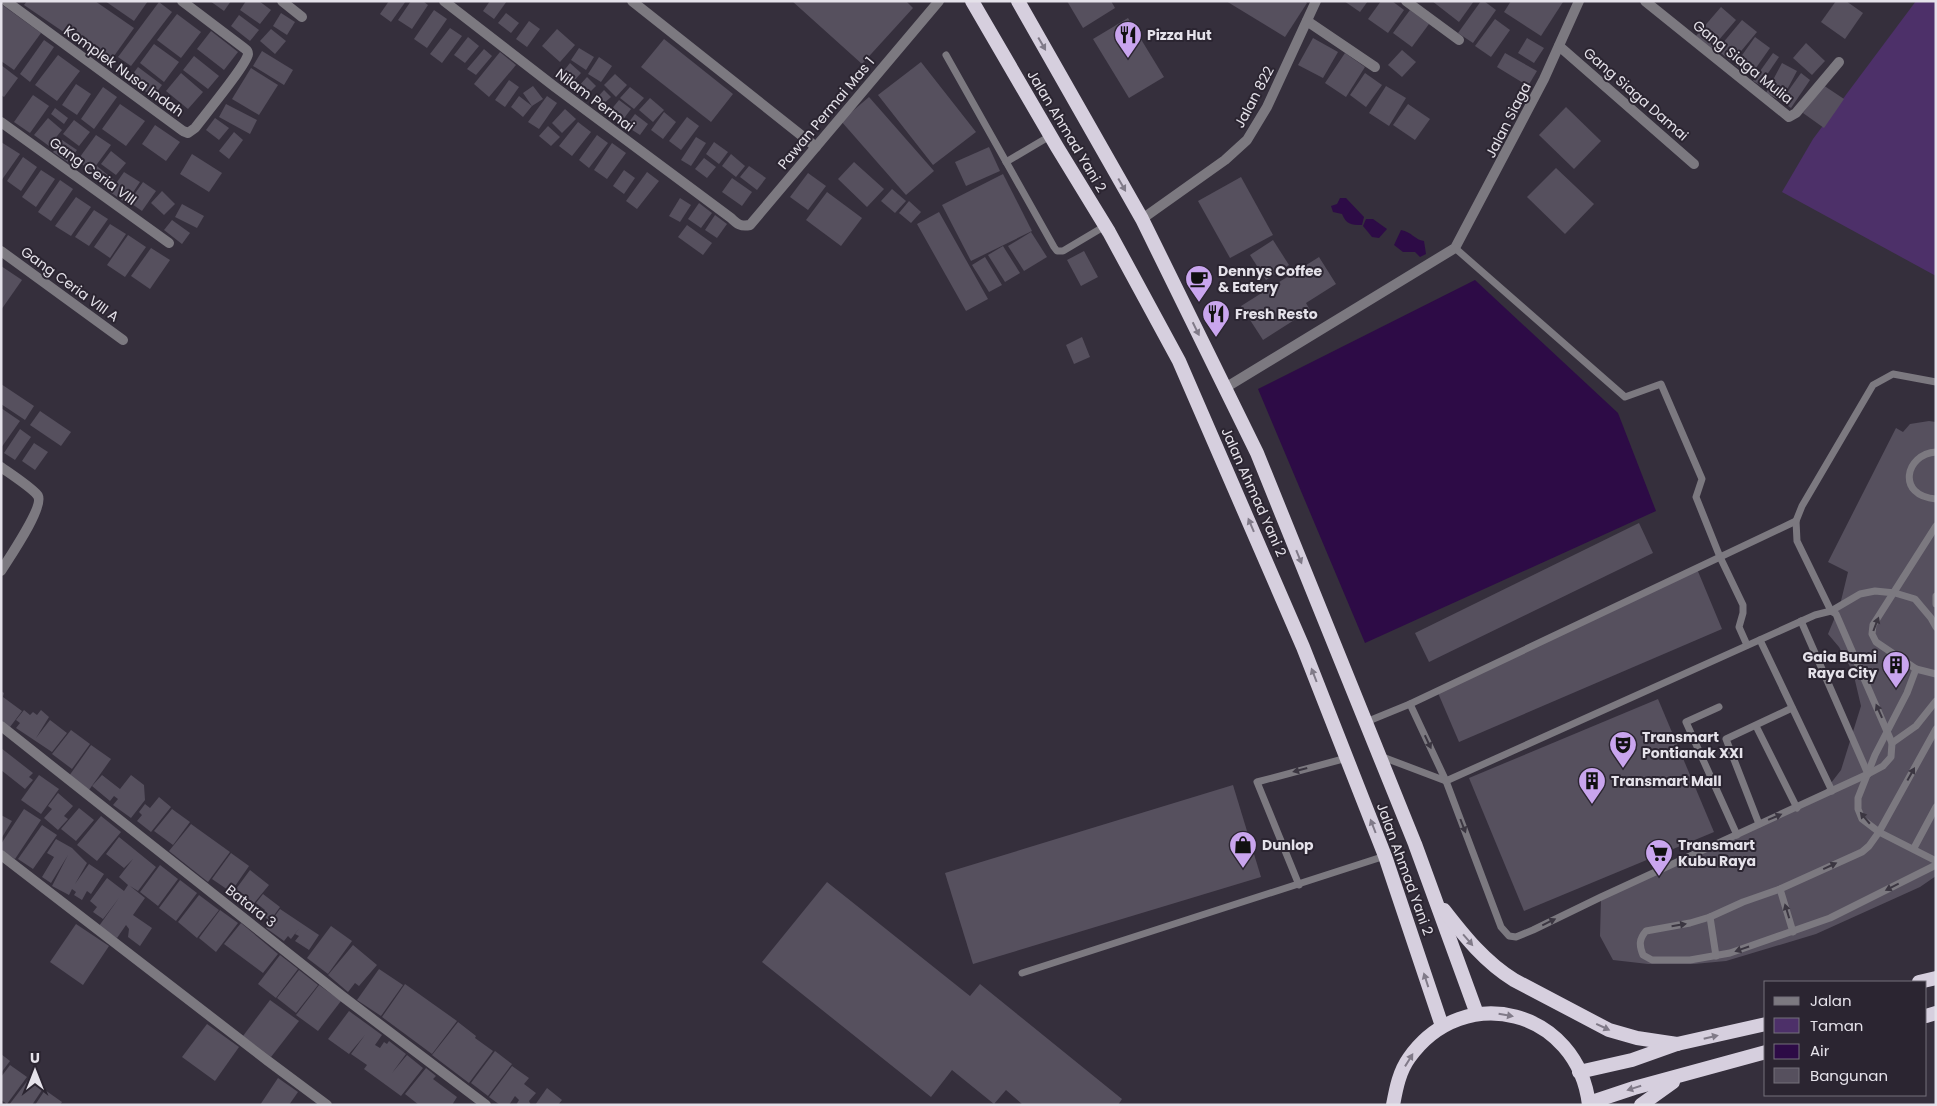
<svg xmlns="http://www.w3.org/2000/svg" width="1937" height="1106" font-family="Poppins,sans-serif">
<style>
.green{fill:#4d3069}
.water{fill:#2d0b46}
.building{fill:#56505e}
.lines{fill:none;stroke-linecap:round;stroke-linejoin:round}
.service{stroke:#7c7980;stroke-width:7}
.minor{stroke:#7c7980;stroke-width:10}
.trunk{stroke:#d6cfde;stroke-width:14}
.oneway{fill:#807a88}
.oneway2{fill:#3b3641}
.labels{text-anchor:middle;stroke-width:4;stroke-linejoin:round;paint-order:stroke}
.poi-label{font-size:14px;font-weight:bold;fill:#e5e2ea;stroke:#2b2531;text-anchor:start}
.street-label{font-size:14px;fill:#e5e2ea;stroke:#2b2531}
</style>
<rect width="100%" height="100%" fill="#352f3c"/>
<!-- green -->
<polygon class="green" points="1916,1 1936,1 1936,276 1782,192 1813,139"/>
<!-- water -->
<g class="water">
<path d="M 1340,198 L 1346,198 L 1364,217 L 1362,225 C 1351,225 1346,224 1342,214 L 1333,212 L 1331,206 L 1337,204 Z"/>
<polygon points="1366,219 1373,219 1387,229 1379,238 1372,237 1363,226"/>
<path d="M 1401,230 C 1412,232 1415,240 1424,241 L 1426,254 L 1420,257 L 1415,252 L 1403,252 L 1394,245 Z"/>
<polygon points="1475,280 1618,413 1656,511 1365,643 1258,389"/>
</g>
<!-- building -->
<g class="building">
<polygon points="27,1 95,1 134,28 109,63 24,5"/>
<polygon points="105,1 148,1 134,21"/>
<polygon points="210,1 231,1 224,11"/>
<polygon points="246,1 259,1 271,10 260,24 240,10"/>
<polygon points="389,1 406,1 391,22 380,14"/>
<polygon points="411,1 423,1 428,5 412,29 398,20"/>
<polygon points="490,1 507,1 494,19 483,11"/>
<polygon points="792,1 906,1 913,8 862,64"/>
<polygon points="1067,1 1111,1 1115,8 1083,28"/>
<polygon points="1226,1 1305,1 1307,3 1285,37"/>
<polygon points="1344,1 1368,1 1360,12"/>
<polygon points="1381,1 1392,1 1404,10 1388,33 1368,19"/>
<polygon points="1432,1 1474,1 1459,22"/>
<polygon points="1481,1 1484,1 1496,10 1473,43 1458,33"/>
<polygon points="1511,1 1562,1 1563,2 1541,36 1504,12"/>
<polygon points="1836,1 1846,1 1863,13 1845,39 1821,22"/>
<polygon points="159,2 172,12 131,66 118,57"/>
<polygon points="1,4 41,33 14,70 1,61"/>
<polygon points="1721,7 1736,20 1711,49 1696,36"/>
<polygon points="434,10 447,19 427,48 414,39"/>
<polygon points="1410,10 1429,24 1412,47 1393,33"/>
<polygon points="281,13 295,22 287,35 273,26"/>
<polygon points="506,13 519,23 511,33 498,23"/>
<polygon points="177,14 201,32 181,58 157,40"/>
<polygon points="239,15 259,30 250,41 231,26"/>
<polygon points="1128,18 1164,77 1129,98 1093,39"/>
<polygon points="1495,19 1510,30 1491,57 1475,46"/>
<polygon points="1742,20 1757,32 1732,62 1717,50"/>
<polygon points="529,21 540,29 527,47 516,39"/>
<polygon points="450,28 462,36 442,63 430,54"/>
<polygon points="271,29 286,41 275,54 260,41"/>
<polygon points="557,29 575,45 560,62 542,46"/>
<polygon points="211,31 238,52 224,70 197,49"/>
<polygon points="468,37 479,46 465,63 454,55"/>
<polygon points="1755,37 1770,48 1751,75 1735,65"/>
<polygon points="1313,38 1338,52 1323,78 1298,65"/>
<polygon points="1527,38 1544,48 1534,63 1518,53"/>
<polygon points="664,39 733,94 711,122 641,67"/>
<polygon points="44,40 54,47 30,82 20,74"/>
<polygon points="1806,43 1825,61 1812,75 1793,58"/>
<polygon points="154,44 179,62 164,82 140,63"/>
<polygon points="579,48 594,57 586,70 571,60"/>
<polygon points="484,49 492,56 476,75 467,69"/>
<polygon points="1402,50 1416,62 1402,77 1388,65"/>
<polygon points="262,51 293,70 284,85 253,66"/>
<polygon points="500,52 516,65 489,97 474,84"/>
<polygon points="1345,53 1365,67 1346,97 1325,83"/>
<polygon points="1505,53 1537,71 1528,86 1497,67"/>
<polygon points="1773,53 1779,57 1760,85 1753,81"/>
<polygon points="58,55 80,71 57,101 35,85"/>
<polygon points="194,56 219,76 208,89 183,70"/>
<polygon points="599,57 612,66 601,82 588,74"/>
<polygon points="921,62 976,132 933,165 878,95"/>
<polygon points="570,63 581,73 573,82 562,73"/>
<polygon points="1782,63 1797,71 1781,101 1766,93"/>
<polygon points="1,65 18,78 4,97 1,95"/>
<polygon points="138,67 162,85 153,97 129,79"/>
<polygon points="251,68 278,85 259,115 232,99"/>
<polygon points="181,73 203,92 188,109 166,91"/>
<polygon points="1365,73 1382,85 1366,107 1350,95"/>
<polygon points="1801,73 1810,80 1791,108 1781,101"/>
<polygon points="615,74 627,85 616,97 604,85"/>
<polygon points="587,77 596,86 587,95 578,87"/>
<polygon points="509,80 519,87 505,107 495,100"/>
<polygon points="76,84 91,94 77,115 62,105"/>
<polygon points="1823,85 1844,99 1824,128 1803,113"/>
<polygon points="533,86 543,99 532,106 523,117 511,107 519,96 532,106 523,93"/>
<polygon points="1386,86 1406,98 1389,126 1369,113"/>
<polygon points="103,87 117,97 94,129 81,119"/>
<polygon points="630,87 644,98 634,109 620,98"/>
<polygon points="604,90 611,97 602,105 596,99"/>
<polygon points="33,95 49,106 30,133 14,122"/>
<polygon points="547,96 557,103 539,129 528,122"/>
<polygon points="869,97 934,171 906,195 841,121"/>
<polygon points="650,98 664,110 653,122 639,110"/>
<polygon points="619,100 631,109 622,121 610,111"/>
<polygon points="120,104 145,121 126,146 102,129"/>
<polygon points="226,104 257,120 250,134 219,117"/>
<polygon points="1408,104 1430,119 1415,140 1393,125"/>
<polygon points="1566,107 1601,141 1574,169 1539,135"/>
<polygon points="55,108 68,118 64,124 51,114"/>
<polygon points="565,109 576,119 562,133 552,123"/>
<polygon points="664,112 676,122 663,139 651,130"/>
<polygon points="635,114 648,124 640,135 626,126"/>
<polygon points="687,117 699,126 681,150 669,141"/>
<polygon points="48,118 62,130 49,146 34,135"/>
<polygon points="215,118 229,128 219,140 206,130"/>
<polygon points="74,120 90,132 79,146 63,134"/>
<polygon points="578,122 591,132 572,156 559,146"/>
<polygon points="155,125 180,142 166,161 142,144"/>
<polygon points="548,126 560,137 551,146 539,136"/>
<polygon points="234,132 243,140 229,159 219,151"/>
<polygon points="96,135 111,145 92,171 77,161"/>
<polygon points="597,135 608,143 589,168 579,160"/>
<polygon points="696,137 706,143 691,166 681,160"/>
<polygon points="62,140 77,150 68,162 53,152"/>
<polygon points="1,142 20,154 1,181"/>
<polygon points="714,142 728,152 719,164 706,154"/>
<polygon points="612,143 626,153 607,179 594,170"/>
<polygon points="989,147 1000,171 966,186 955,162"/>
<polygon points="111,151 126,163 116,175 101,164"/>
<polygon points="192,154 222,173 209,192 180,174"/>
<polygon points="731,154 745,166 736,177 722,166"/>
<polygon points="23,157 37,167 21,191 7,181"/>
<polygon points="704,158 716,167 707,178 695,169"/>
<polygon points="854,162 884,189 867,207 838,179"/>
<polygon points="97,166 115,181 108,189 91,174"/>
<polygon points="749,166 766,178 757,190 740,177"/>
<polygon points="1556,168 1594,204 1565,234 1527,197"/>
<polygon points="41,170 55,179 36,207 22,197"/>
<polygon points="624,170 635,178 624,194 613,186"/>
<polygon points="124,172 140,182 126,203 110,192"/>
<polygon points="647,172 659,181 637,209 626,201"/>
<polygon points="808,173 826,186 808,210 790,197"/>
<polygon points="1003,174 1032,231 971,261 942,205"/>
<polygon points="1241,177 1273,235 1230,258 1198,201"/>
<polygon points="732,178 752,192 742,206 722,192"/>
<polygon points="60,180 73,189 51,221 38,212"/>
<polygon points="143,182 156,191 142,211 129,202"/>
<polygon points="892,189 906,201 895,213 881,201"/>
<polygon points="162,191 175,204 164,215 151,203"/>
<polygon points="827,192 862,218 841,246 806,220"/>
<polygon points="76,197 91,207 71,236 55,226"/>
<polygon points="680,198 691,205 680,222 669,216"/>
<polygon points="909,201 921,212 911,223 899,213"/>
<polygon points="699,203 712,213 701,228 688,219"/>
<polygon points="182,204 204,216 197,228 175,217"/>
<polygon points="94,210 108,219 89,246 75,237"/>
<polygon points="939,212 988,299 966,311 917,224"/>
<polygon points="715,215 727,224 717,238 705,230"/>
<polygon points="172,220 190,233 182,244 164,230"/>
<polygon points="110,224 126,234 110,258 94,247"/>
<polygon points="687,225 712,243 703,255 678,237"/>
<polygon points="1031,232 1047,257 1024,271 1008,246"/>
<polygon points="128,235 146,247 125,277 107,265"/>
<polygon points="1273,240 1289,265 1266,280 1250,255"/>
<polygon points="1003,246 1020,273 1005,282 988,255"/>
<polygon points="151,248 170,260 150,289 131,276"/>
<polygon points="1084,251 1098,277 1081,286 1067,260"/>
<polygon points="985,257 1002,285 989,292 972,265"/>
<polygon points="1319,257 1336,284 1306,303 1310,310 1263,340 1241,306"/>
<polygon points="1,266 22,280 1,310"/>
<polygon points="1082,337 1090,357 1074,364 1066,345"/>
<polygon points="1,384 34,406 25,420 1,404"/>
<polygon points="1,408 20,421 1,448"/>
<polygon points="40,411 71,432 61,446 30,425"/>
<polygon points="1929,421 1936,422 1936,876 1920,887 1816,934 1726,961 1694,964 1648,964 1613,960 1600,936 1601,898 1821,796 1841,770 1861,706 1853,672 1839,647 1828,634 1840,605 1848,572 1828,562 1896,428 1903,432 1910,424"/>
<polygon points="20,429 31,437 15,460 4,453"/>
<polygon points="34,443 48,452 35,470 22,461"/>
<polygon points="1639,523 1653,553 1429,662 1415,633"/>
<polygon points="1697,569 1722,629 1459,742 1438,693"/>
<polygon points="1,691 4,693 3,697 22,711 10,727 1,720"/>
<polygon points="1658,699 1714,832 1524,911 1469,778"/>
<polygon points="24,710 30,715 33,712 37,715 41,710 49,717 36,738 50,720 67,733 52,752 16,728 20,723 16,720"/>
<polygon points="71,730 90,744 72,769 52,754"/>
<polygon points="91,745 111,759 89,790 69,776"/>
<polygon points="1,748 33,773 29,777 33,780 25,789 1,770"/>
<polygon points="39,775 59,789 41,814 21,800"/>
<polygon points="102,775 120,789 131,775 144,785 145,800 131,818 113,805 118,799 114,796 110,801 92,786"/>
<polygon points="1233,785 1261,877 973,964 945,873"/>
<polygon points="58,793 73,806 64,816 68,819 58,830 44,818 52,809 48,806"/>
<polygon points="159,797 171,807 151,832 137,821 142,815 139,812 145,804 150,808"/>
<polygon points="79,808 94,820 76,841 61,829"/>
<polygon points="24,809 41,820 15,859 1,850 1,844"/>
<polygon points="172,809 190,822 173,845 154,831"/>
<polygon points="1,815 12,821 1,839"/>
<polygon points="101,816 121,832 97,861 77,845"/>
<polygon points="191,824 230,852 208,882 169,851"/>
<polygon points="42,825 57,835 33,869 18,859"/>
<polygon points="119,837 156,867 138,891 130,886 145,898 133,915 152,928 140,946 128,937 129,929 126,925 117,938 99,926 119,898 103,919 93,912 97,907 90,901 107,878 124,891 128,885 119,877 133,859 124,868 106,854"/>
<polygon points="56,839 72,848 87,863 75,884 89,864 104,874 91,894 87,891 82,900 74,895 76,892 72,889 69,895 52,886 68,855 51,883 42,877 54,857 47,853"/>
<polygon points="231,853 249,866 231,892 212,879"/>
<polygon points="160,865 178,879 158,906 140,892"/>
<polygon points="250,870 269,885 251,907 240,899 243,895 236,889"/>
<polygon points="180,880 197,893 176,921 159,908"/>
<polygon points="827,882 970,996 980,984 1122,1099 1118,1105 1023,1105 1006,1090 994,1104 952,1070 931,1097 762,962"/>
<polygon points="263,894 280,907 270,921 262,915 265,910 256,903"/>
<polygon points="199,895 219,910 197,938 178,922"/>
<polygon points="280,909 319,935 309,950 295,941 299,936 295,934 300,927 291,939 288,936 284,941 266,928"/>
<polygon points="220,910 238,923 216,952 199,938"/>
<polygon points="241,923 278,954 263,973 224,944"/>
<polygon points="76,924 109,946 83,985 50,962"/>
<polygon points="331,926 352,941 328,974 307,958"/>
<polygon points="353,945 377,965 359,986 355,983 348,992 328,975"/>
<polygon points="280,955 298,969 276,998 258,984"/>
<polygon points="379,969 403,985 381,1016 357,1000"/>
<polygon points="299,970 318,985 296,1013 277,998"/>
<polygon points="405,984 457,1021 432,1054 382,1017"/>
<polygon points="319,985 341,1001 318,1031 296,1015"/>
<polygon points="270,1000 299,1021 271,1057 243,1036"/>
<polygon points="349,1011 382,1035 375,1045 380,1048 384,1042 387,1044 389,1041 406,1054 392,1073 407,1055 423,1068 401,1096 364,1069 367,1065 351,1054 365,1035 349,1054 328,1039"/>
<polygon points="458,1022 476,1036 475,1038 493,1051 469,1083 432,1055"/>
<polygon points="207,1024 239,1047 215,1081 182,1057"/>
<polygon points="495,1051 512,1064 488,1096 471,1083"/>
<polygon points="1,1054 10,1061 1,1073"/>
<polygon points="10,1065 27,1077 7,1104 1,1100 1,1077"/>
<polygon points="512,1066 529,1078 524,1084 536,1093 529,1101 531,1105 516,1105 519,1100 515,1096 509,1105 500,1105 489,1097"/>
<polygon points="426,1068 436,1076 433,1079 457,1097 452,1105 419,1105 405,1094"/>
<polygon points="278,1078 298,1092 289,1105 260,1105"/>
<polygon points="28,1080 42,1090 32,1105 9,1105"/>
<polygon points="547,1088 562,1100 558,1105 535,1105"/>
<polygon points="45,1090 62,1102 60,1105 35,1105"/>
</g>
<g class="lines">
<!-- service -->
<g class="service">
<polyline points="946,55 1054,247 1057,251 1063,251 1105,226"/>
<polyline points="1006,162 1050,136"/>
<polyline points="1455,248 1625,397 1661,384 1702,479 1696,497 1720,557 1743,605 1743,613 1739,627 1747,645"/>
<path d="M 1936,452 C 1905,454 1896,496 1936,499"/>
<polyline points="1936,526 1873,625 1872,634 1876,642 1916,669 1907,693 1875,755 1858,798 1858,809 1862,819 1879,832 1936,861"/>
<polyline points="1936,596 1936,604"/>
<polyline points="1801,621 1868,774"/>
<polyline points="1760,640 1832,791"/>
<polyline points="1916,669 1936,674"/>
<polyline points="1410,704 1446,781 1501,927 1509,936 1516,937 1533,930 1601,897 1868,774 1883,766 1891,757 1892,743 1836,614 1831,611 1797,541 1796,521 1802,506 1873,385 1893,374 1936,382"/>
<polyline points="1719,707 1686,722 1737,835"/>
<polyline points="1366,722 1410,704 1796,521"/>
<polyline points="1756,726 1797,808"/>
<path d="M 1936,729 L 1879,832 L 1869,846 L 1862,852 L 1780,889 L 1743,902 L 1710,917 L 1690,923 L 1646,931 C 1639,939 1639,945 1643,955 L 1652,960 L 1690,960 L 1730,953 L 1830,918 L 1936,865"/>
<polyline points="1892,743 1916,726 1936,701"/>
<polyline points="1380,756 1446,781 1815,615 1831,611 1860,594 1875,591 1895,593 1915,599 1931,618 1936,627"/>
<polyline points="1759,824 1726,739 1792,708"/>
<polyline points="1914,848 1936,807"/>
<polyline points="1299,885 1257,782 1347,758"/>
<polyline points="1780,889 1793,932"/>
<polyline points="1710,917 1716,956"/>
<polyline points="1022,973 1385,856"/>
</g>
<!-- minor -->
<g class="minor">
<path d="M 6,1 L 183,131 L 188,133 L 195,128 C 204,116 247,64 248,54 C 248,50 246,50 244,48 L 182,1"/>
<polyline points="282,1 302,17"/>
<path d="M 444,1 L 555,87 L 731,218 C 737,224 741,227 750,225 L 939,1"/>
<polyline points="632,1 816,147"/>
<polyline points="1406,1 1459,40"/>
<polyline points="1645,1 1789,117 1796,113 1839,62"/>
<polyline points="1307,21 1375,67"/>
<polyline points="1559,46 1694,164"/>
<polyline points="1,122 169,243"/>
<polyline points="1142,219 1225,160 1247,140 1267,107 1316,1"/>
<polyline points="1,251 123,340"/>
<polyline points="1225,388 1455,248 1544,79 1579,1"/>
<path d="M 1,467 C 9,473 34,489 38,496 C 44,507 9,558 1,571"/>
<polyline points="1,726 342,996 486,1105"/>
<polyline points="1,855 268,1061 327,1105"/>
</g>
<!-- trunk -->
<g class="trunk">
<polyline points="972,1 1057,147 1109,232 1179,361 1303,647 1385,856 1442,1026"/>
<polyline points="1018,1 1142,219 1257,453 1415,844 1477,1014"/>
<path d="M 1444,910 C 1465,937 1485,962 1514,980 L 1609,1030 L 1637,1038 L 1677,1044"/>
<polyline points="1919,982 1936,978"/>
<polyline points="1926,1016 1936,1013"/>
<polyline points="1579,1072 1632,1060 1677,1044 1766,1024"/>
<polyline points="1589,1103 1634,1088 1766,1052"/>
<path d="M 1393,1105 C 1396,1089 1399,1072 1409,1058 C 1464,980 1578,1010 1589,1105"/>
<polyline points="1641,1105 1673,1082"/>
</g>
</g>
<!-- one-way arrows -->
<defs><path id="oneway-solid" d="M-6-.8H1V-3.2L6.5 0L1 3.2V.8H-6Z" transform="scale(1.25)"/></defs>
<g class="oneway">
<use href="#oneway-solid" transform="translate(1042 44) rotate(60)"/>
<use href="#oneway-solid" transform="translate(1122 185) rotate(60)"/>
<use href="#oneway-solid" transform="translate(1196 329) rotate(64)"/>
<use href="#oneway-solid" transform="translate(1251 525) rotate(-113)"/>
<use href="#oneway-solid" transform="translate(1299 557) rotate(68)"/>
<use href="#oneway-solid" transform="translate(1314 675) rotate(-111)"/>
<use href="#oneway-solid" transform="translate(1373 826) rotate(-111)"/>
<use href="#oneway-solid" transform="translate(1468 940) rotate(49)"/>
<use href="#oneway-solid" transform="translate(1426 980) rotate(-108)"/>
<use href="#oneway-solid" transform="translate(1506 1015) rotate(10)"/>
<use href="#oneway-solid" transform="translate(1603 1027) rotate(25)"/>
<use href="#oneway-solid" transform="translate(1711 1037) rotate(-13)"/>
<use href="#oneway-solid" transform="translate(1409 1060) rotate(-58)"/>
<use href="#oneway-solid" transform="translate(1634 1088) rotate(163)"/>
</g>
<g class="oneway2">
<use href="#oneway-solid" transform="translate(1876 624) rotate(-69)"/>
<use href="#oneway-solid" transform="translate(1879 711) rotate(-114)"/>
<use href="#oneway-solid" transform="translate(1428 742) rotate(65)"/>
<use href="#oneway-solid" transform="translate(1300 770) rotate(165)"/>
<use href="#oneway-solid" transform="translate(1911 774) rotate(-61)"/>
<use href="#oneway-solid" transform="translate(1775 817) rotate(-23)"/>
<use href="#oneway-solid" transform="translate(1865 818) rotate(-130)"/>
<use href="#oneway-solid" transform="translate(1463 826) rotate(69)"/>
<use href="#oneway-solid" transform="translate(1830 866) rotate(-25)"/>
<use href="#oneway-solid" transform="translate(1892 887) rotate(153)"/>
<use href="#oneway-solid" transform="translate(1787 911) rotate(-107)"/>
<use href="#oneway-solid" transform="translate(1549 922) rotate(-26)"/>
<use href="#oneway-solid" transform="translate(1679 925) rotate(-9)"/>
<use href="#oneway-solid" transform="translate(1742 949) rotate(161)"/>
</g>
<!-- icons -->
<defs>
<symbol id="restaurant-pin" viewBox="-11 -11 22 30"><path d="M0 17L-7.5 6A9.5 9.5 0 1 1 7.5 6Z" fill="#c9a5ee" stroke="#2b2531"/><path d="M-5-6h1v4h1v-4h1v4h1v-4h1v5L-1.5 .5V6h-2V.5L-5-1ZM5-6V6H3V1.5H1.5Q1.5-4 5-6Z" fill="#111"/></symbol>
<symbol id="cafe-pin" viewBox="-11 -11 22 30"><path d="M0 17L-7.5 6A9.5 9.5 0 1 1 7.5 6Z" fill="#c9a5ee" stroke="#2b2531"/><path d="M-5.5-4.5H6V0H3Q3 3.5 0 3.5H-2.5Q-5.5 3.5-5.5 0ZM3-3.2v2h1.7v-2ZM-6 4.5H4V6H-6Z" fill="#111"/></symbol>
<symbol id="building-pin" viewBox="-11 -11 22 30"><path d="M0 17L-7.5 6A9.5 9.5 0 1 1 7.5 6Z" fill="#c9a5ee" stroke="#2b2531"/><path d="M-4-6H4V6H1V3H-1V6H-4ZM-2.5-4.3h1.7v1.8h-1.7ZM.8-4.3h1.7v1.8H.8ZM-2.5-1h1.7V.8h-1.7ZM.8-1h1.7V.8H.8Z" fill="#111"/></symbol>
<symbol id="theatre-pin" viewBox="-11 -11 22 30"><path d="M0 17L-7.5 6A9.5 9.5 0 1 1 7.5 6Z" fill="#c9a5ee" stroke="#2b2531"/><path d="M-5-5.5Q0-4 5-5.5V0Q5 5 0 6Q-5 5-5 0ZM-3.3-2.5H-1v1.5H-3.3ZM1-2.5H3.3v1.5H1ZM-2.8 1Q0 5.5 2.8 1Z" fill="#111"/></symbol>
<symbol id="shop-pin" viewBox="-11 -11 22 30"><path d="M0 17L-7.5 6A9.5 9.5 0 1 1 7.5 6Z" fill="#c9a5ee" stroke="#2b2531"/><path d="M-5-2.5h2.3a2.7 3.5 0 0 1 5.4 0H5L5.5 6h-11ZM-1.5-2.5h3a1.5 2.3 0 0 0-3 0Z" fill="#111"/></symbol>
<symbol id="supermarket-pin" viewBox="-11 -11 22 30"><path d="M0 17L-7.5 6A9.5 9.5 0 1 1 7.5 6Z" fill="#c9a5ee" stroke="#2b2531"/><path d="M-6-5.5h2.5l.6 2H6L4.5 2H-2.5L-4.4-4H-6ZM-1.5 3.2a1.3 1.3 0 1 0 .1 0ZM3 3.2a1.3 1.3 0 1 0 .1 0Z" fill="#111"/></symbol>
</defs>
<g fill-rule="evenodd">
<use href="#restaurant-pin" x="1112" y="19" width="32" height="43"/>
<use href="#cafe-pin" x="1183" y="263" width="32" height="43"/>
<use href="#restaurant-pin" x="1200" y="298" width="32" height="43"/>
<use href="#building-pin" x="1880" y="649" width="32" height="43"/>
<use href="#theatre-pin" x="1607" y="729" width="32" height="43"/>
<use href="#building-pin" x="1576" y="765" width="32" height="43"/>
<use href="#shop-pin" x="1227" y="829" width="32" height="43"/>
<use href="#supermarket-pin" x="1643" y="837" width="32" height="43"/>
</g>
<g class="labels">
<!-- poi labels -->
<g class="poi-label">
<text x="1147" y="40">Pizza Hut</text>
<text x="1218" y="276">Dennys Coffee<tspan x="1218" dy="16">&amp; Eatery</tspan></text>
<text x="1235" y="319">Fresh Resto</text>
<text x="1877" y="662" text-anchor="end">Gaia Bumi<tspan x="1877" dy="16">Raya City</tspan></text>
<text x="1642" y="742">Transmart<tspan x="1642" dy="16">Pontianak XXI</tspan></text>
<text x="1611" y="786">Transmart Mall</text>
<text x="1262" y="850">Dunlop</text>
<text x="1678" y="850">Transmart<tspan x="1678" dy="16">Kubu Raya</tspan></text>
</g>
<!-- street labels -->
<g class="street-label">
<text transform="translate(1743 62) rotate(39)" y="5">Gang Siaga Mulia</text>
<text transform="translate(124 71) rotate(36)" y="5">Komplek Nusa Indah</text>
<text transform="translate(1636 94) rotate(41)" y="5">Gang Siaga Damai</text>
<text transform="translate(1254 97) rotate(-62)" y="5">Jalan 822</text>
<text transform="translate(595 100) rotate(37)" y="5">Nilam Permai</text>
<text transform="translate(826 113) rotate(-50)" y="5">Pawan Permai Mas 1</text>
<text transform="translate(1508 120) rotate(-63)" y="5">Jalan Siaga</text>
<text transform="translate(1067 131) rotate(59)" y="5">Jalan Ahmad Yani 2</text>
<text transform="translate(93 171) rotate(36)" y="5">Gang Ceria VIII</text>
<text transform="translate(70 284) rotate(36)" y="5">Gang Ceria VIII A</text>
<text transform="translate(1254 492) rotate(66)" y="5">Jalan Ahmad Yani 2</text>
<text transform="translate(1405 869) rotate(70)" y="5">Jalan Ahmad Yani 2</text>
<text transform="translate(251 906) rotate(38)" y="5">Batara 3</text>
</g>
</g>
<!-- border -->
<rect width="1937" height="1106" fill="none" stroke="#e5e2ea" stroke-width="5"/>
<!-- legend -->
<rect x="1764" y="981" width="162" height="115" fill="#2b2531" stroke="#75717b"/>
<rect x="1774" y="997" width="25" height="8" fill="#7c7980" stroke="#75717b"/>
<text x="1810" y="1006" font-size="15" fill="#e5e2ea">Jalan</text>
<rect x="1774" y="1018" width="25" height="15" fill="#4d3069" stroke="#75717b"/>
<text x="1810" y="1031" font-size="15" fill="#e5e2ea">Taman</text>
<rect x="1774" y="1044" width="25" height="15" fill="#2d0b46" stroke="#75717b"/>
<text x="1810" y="1056" font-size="15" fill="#e5e2ea">Air</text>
<rect x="1774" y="1068" width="25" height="15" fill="#56505e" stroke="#75717b"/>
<text x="1810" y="1081" font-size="15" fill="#e5e2ea">Bangunan</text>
<!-- north arrow -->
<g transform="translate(35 1071)" stroke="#2b2531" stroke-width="4" paint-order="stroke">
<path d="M0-4L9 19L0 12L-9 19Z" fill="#e5e2ea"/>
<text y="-8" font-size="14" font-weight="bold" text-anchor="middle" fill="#e5e2ea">U</text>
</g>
</svg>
